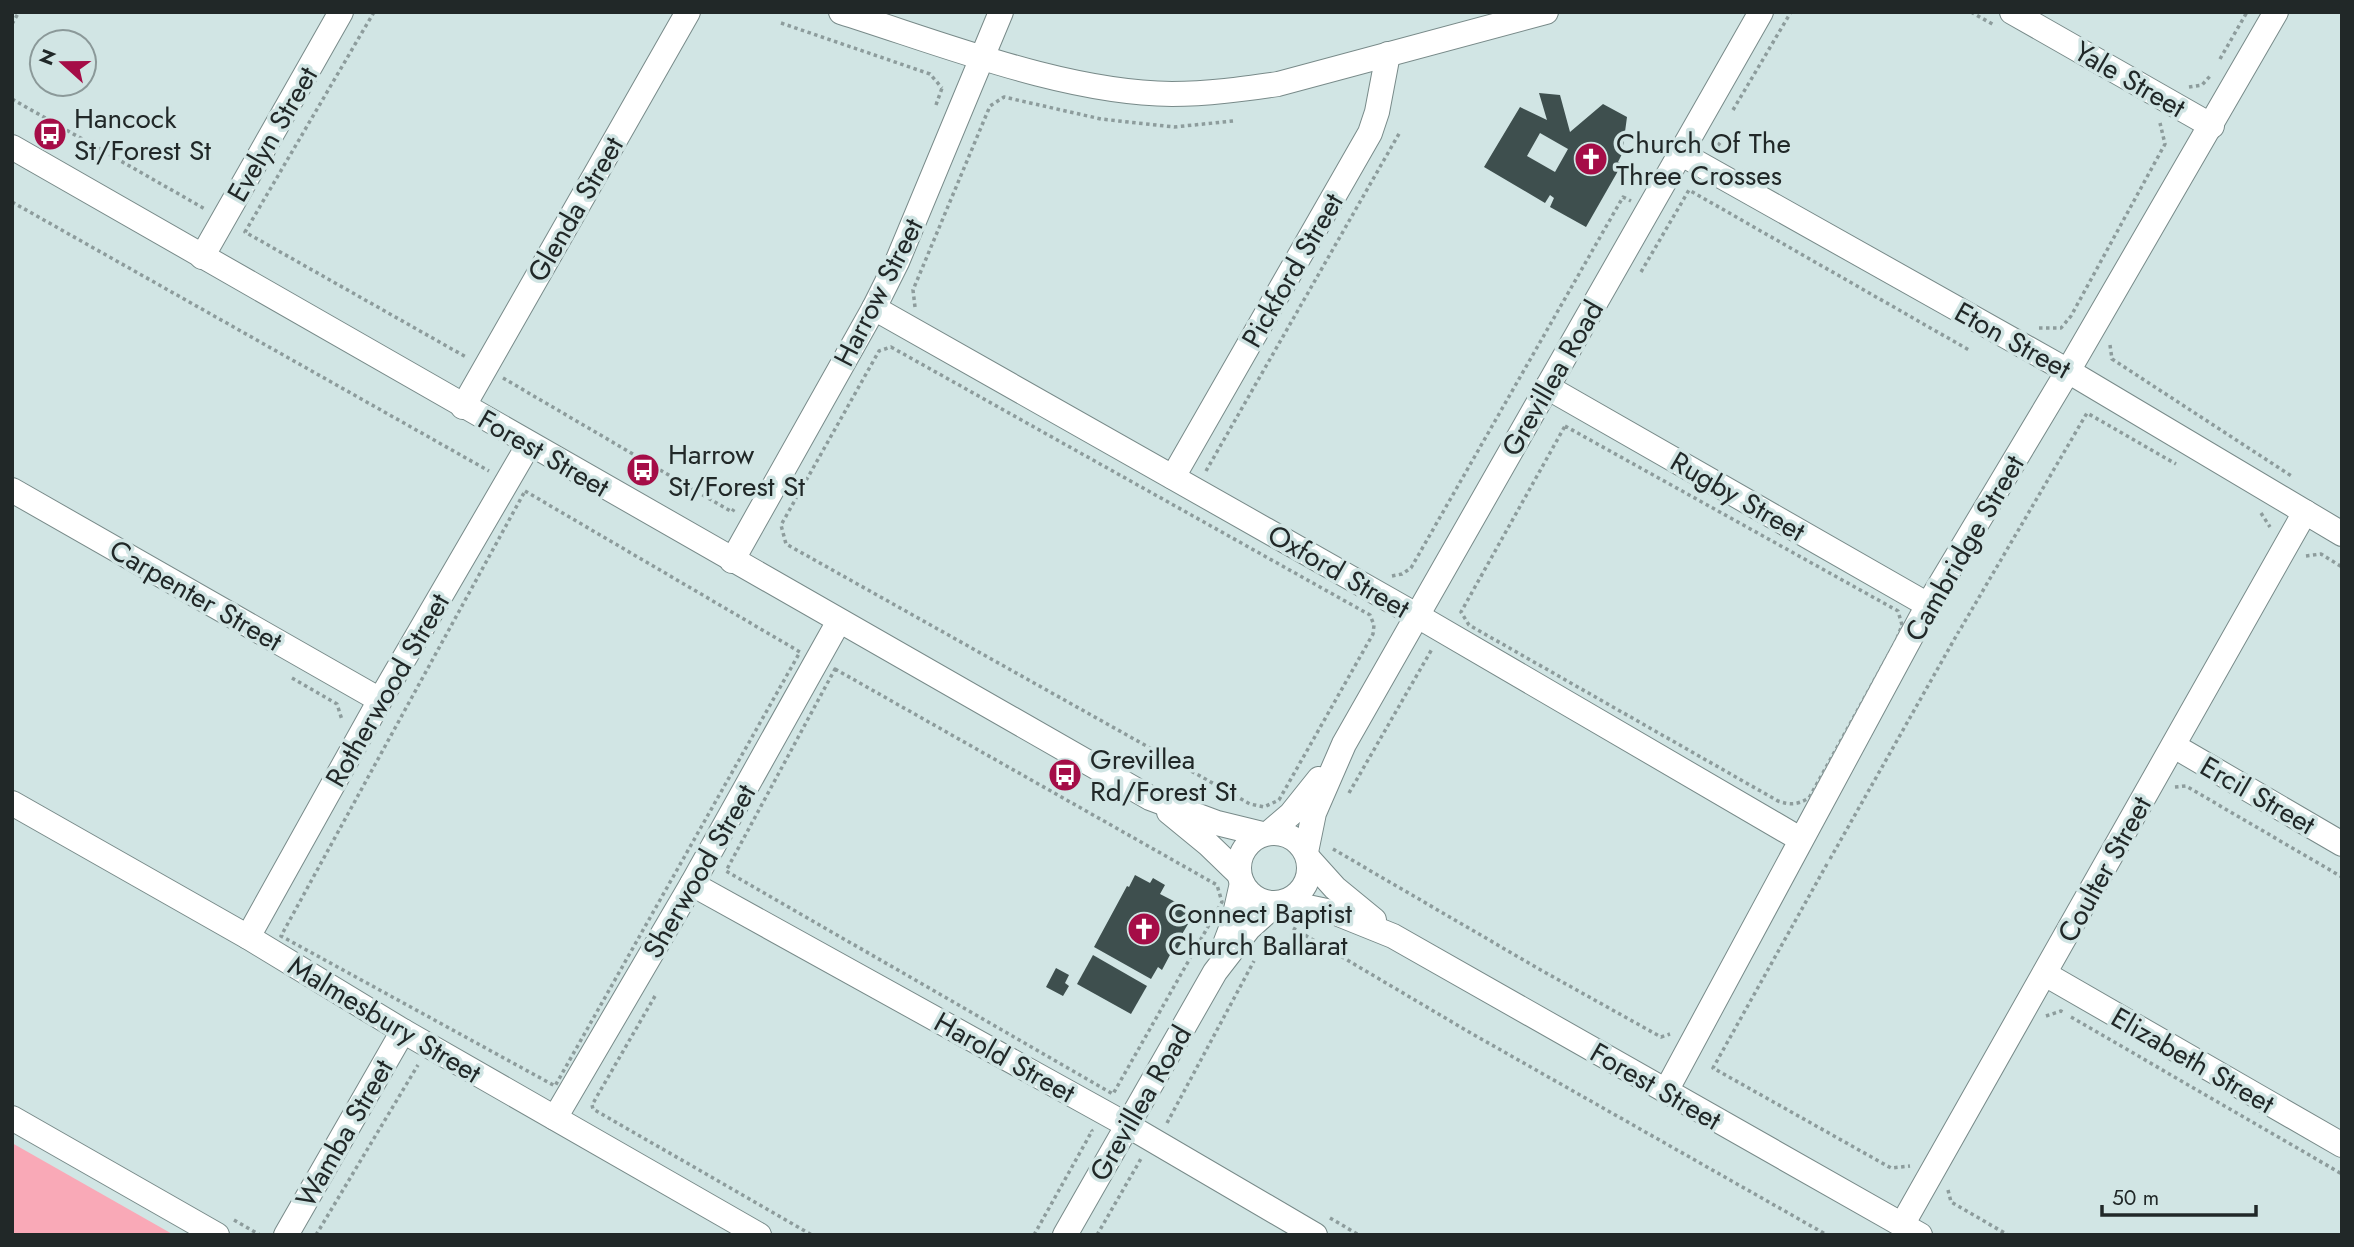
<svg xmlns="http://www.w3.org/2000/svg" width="2354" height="1247" font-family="Jost,sans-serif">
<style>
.green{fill:#f9a9b7}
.building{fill:#3e4f4e;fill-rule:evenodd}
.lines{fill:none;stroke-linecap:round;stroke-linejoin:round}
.minor-casing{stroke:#788a89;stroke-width:26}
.path{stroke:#8d9c9c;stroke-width:3.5;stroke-dasharray:3.5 3.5;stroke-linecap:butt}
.minor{stroke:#fff;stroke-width:24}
.labels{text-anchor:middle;stroke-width:7;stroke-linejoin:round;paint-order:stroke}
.street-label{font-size:28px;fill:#212828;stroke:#d1e5e4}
.poi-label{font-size:28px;fill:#212828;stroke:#d1e5e4;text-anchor:start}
</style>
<rect width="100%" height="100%" fill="#d1e5e4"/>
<!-- green -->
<polygon class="green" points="12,1143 174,1235 12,1235"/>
<!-- building -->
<g class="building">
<path d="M 1539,93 L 1560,95 L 1570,132 L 1603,104 L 1627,117 L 1622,154 L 1618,162 L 1622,164 L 1586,227 L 1550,207 L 1554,198 L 1550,195 L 1545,203 L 1484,167 L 1520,107 L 1547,120 ZM 1540,133 L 1568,149 L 1555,172 L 1527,156 Z"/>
<polygon points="1135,875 1150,883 1153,878 1165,885 1160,894 1191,910 1184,922 1188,924 1178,941 1181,943 1174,954 1171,953 1162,970 1158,967 1151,979 1094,947 1127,886 1129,887"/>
<polygon points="1093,955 1147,986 1131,1014 1077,984"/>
<polygon points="1056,968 1069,975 1065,983 1069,986 1063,996 1046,987"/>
</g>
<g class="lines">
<defs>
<g id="minor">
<path d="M 841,12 C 943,44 1065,93 1172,94 C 1208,94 1243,89 1278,84 L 1546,12"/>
<polyline points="2012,12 2212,126"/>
<polyline points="12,147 1150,798 1217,823 1262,834"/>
<polyline points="1680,153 2068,371 2342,534"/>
<polyline points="202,257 341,12"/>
<polyline points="874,308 1416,615 1800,839"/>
<polyline points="1547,387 1928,605"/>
<polyline points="463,407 688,12"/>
<polyline points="1173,477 1370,133 1377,112 1388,54"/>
<polyline points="12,490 380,700"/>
<polyline points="732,561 874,308 897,262 1001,12"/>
<polyline points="2174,746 2342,844"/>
<polyline points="12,803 248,937 403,1031 759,1235"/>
<polyline points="1169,812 1208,844 1239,874"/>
<polyline points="1270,832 1291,814 1319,779"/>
<circle cx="1274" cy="868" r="35"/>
<polyline points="1306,852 1314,813 1344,744 1761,12"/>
<polyline points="1308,858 1335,888 1374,920"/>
<polyline points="692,884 1127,1125 1315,1235"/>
<polyline points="1284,902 1336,913 1393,936 1920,1235"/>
<polyline points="248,937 380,700 529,444"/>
<polyline points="1222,952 1233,923 1242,883"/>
<polyline points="2045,974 2342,1145"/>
<polyline points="1666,1091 1928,605 2068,371 2276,12"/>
<polyline points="12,1118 217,1235"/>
<polyline points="555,1118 692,884 839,621"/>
<polyline points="1902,1225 2305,512"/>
<polyline points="286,1235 403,1031"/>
<polyline points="1065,1235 1215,972 1249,928 1277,903"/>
</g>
</defs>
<!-- minor casing -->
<use href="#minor" class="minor-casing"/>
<!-- path -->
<g class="path">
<polyline points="374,12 245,232 466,357"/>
<polyline points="1971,12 1994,25"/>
<polyline points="781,23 930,74 942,88"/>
<polyline points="12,24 19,12"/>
<polyline points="2220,59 2247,12"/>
<polyline points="2189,87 2202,85 2211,75"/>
<polyline points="12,99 205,209"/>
<polyline points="936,105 942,88"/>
<polyline points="1733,110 1791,12"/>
<polyline points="1717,138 1715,141 1728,152"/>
<polyline points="12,202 489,471"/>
<polyline points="1641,272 1689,190 1969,350"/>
<polyline points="915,307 913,290 990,106 1004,97 1101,119 1174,127 1233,121"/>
<polyline points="2039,328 2061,328 2071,316 2165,144 2160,123"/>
<polyline points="2110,345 2112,359 2293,477"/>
<polygon points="891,347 1370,615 1374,625 1373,634 1279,800 1264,807 1250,804 786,544 781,525 879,351"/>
<polyline points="503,378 732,512 734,509"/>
<path d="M 1565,426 L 1898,611 L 1902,625 L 1896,641 L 1809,798 C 1797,805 1790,805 1778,801 L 1469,625 L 1461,612 Z"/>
<polyline points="1206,471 1400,132"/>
<polygon points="525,491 800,652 555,1086 281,936"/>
<polyline points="2261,513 2270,527"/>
<polyline points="2306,556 2321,554 2342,567"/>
<polyline points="1392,576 1402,574 1411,568 1623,197 1631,201"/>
<polyline points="1961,628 2087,413 2176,464"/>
<polygon points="835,669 1217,885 1222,902 1113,1094 726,871"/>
<polyline points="292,678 337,704 342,720"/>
<polyline points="2175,787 2186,786 2342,877"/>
<polyline points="1349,793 1432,649"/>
<polyline points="1333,849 1539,969 1661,1037 1670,1034"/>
<polyline points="1830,859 1959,631"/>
<polyline points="1827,864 1713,1068 1891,1168 1910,1166"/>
<polyline points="1293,928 1469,1032 1827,1235"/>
<polyline points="655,996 592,1105 593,1109 812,1235"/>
<polyline points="2046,1016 2061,1011 2065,1013"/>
<polyline points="2071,1017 2342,1174"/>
<polyline points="1167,1123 1254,961"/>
<polyline points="1948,1190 1951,1202 2008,1235"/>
<polyline points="1330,1218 1359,1235"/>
<polyline points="234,1220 260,1235"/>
<polyline points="316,1235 418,1065"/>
<polyline points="1034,1235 1092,1131 1091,1130"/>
<polyline points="1097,1235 1142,1157"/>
</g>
<!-- minor -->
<use href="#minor" class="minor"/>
</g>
<!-- icons -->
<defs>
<symbol id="bus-disc" viewBox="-11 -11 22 22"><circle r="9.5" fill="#a50d47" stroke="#d1e5e4"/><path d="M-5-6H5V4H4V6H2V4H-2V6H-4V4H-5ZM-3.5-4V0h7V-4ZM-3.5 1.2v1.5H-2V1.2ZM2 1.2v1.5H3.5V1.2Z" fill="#fff"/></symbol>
<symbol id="church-disc" viewBox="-11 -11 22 22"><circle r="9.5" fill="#a50d47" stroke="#d1e5e4"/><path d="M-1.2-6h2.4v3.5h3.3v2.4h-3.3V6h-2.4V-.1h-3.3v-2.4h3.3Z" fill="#fff"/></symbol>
</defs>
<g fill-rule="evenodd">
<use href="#bus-disc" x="31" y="115" width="38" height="38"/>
<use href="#church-disc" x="1572" y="140" width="38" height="38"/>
<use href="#bus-disc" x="624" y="451" width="38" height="38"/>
<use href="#bus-disc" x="1046" y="756" width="38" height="38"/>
<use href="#church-disc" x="1125" y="910" width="38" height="38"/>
</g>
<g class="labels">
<!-- street labels -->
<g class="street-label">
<text transform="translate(2130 79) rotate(30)" y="10">Yale Street</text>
<text transform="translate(272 134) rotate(-60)" y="10">Evelyn Street</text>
<text transform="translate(575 209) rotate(-60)" y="10">Glenda Street</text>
<text transform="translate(1292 270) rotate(-60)" y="10">Pickford Street</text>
<text transform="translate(878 292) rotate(-63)" y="10">Harrow Street</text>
<text transform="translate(2013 340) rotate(29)" y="10">Eton Street</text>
<text transform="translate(1552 378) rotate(-60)" y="10">Grevillea Road</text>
<text transform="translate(544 453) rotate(30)" y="10">Forest Street</text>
<text transform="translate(1738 496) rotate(30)" y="10">Rugby Street</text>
<text transform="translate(1964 548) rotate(-60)" y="10">Cambridge Street</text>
<text transform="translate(1339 571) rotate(30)" y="10">Oxford Street</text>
<text transform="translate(196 595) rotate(30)" y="10">Carpenter Street</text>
<text transform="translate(387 690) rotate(-60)" y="10">Rotherwood Street</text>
<text transform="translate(2258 795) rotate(30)" y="10">Ercil Street</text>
<text transform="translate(2104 869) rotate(-61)" y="10">Coulter Street</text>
<text transform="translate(699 871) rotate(-60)" y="10">Sherwood Street</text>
<text transform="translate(385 1019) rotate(31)" y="10">Malmesbury Street</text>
<text transform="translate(1005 1057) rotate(29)" y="10">Harold Street</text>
<text transform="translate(2193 1060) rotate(30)" y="10">Elizabeth Street</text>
<text transform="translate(1656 1086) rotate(30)" y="10">Forest Street</text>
<text transform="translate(1140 1103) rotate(-60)" y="10">Grevillea Road</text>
<text transform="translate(344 1133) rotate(-60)" y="10">Wamba Street</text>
</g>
<!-- poi labels -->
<g class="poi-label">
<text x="74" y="128">Hancock<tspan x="74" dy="32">St/Forest St</tspan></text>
<text x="1616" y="153">Church Of The<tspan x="1616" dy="32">Three Crosses</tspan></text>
<text x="668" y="464">Harrow<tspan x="668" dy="32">St/Forest St</tspan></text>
<text x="1090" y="769">Grevillea<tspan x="1090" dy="32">Rd/Forest St</tspan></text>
<text x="1168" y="923">Connect Baptist<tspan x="1168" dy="32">Church Ballarat</tspan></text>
</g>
</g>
<!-- border -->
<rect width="2354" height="1247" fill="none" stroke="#212828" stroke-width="28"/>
<!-- north arrow -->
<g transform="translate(63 63) rotate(291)"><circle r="33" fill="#d1e5e4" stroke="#8b9999" stroke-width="2"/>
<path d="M0-5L12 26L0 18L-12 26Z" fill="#a50d47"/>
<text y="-10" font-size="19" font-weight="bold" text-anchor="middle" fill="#212828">N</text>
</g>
<!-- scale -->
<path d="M2102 1205v10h154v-10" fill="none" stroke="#212828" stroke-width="3.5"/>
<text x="2112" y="1205" font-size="21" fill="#212828" stroke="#d1e5e4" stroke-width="5" paint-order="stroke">50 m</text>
</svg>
